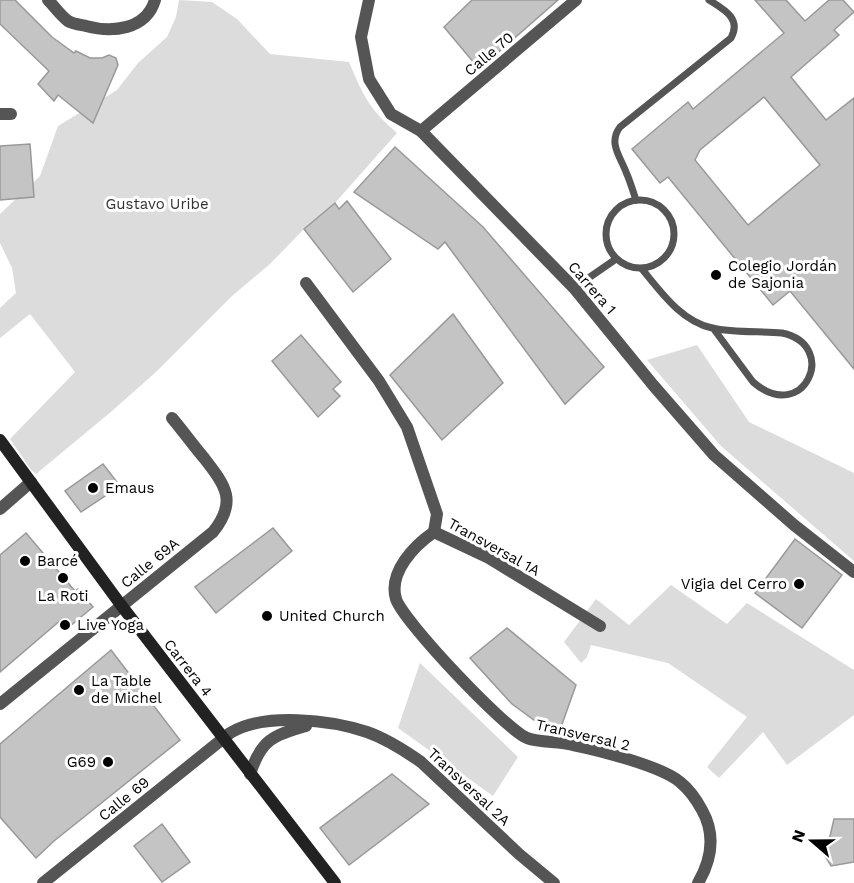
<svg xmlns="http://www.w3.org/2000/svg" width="854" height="883" font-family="'Work Sans',sans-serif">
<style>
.green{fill:#dcdcdc}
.building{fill:#c4c4c4;stroke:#999;stroke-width:1.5;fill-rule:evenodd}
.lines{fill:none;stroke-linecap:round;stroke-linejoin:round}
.lane{stroke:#555;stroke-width:7}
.street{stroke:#555;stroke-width:12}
.secondary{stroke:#222;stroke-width:12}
.poi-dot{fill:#000;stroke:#fff;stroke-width:2}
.labels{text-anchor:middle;stroke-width:6;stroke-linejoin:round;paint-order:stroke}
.street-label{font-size:15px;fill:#000;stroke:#fff}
.park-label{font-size:15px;fill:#333;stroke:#fff}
.poi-label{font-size:15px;fill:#000;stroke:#fff;text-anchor:start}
</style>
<rect width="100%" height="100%" fill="#fff"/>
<!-- green -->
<g class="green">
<path d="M 179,0 L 212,2 L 237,19 L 270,54 L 349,62 C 363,95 369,109 397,133 L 335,203 L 304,229 L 270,264 L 232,296 L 156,372 L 112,411 L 36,474 L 31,470 L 10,439 L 75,372 L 30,314 L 0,338 L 0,308 L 16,293 L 12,268 L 0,243 L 0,214 L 40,176 L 58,126 L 117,90 L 138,63 L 167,37 L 176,17 Z"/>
<polygon points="697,345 749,422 854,473 854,561 721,446 647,360"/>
<polygon points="671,585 727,624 747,603 854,670 854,715 787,765 763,732 719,778 707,767 747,717 668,663 591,645 587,657 581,663 564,642 596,599 629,625"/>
<polygon points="420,663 518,757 493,796 398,728"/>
</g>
<!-- building -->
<g class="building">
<polygon points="0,0 15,0 52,37 74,53 76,51 90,58 102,58 109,55 116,58 118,65 93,123 58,95 54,101 38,84 49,71 0,24"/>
<polygon points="472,0 558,0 479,69 444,27"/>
<path d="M 755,0 L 786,0 L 805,21 L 829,0 L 843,0 L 854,12 L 834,30 L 839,35 L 791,77 L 826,120 L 854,98 L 854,369 L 790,291 L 773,305 L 668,177 L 660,183 L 632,149 L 688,102 L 693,109 L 784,33 ZM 764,97 L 820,165 L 748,225 L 695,160 L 700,150 Z"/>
<polygon points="30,144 34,197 0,200 0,146"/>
<polygon points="395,147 483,227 604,367 565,404 445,242 438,249 354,192"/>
<polygon points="347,201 391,259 353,292 304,229 335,203 339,209"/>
<polygon points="453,314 503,383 442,440 390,375"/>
<polygon points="301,335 341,382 333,389 340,396 318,417 272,361"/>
<polygon points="103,464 120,486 81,512 65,491"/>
<polygon points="273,528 292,551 216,613 195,587"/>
<polygon points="26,533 75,591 78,589 93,607 69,627 62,619 0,672 0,555"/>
<polygon points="795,539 842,575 802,628 755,593"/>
<polygon points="507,628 576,685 560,730 534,720 512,704 470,658"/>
<polygon points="111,650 180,740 54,841 36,858 0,817 0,744"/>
<polygon points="392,774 429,804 349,865 320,828"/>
<polygon points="834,819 854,819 854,862 831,866 822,851 830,836"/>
<polygon points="162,824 190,862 162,882 134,846"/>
</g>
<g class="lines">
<!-- lane -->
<g class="lane">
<circle cx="640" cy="234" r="34"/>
<path d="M 636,200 C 633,191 630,181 626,172 C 620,156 608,143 620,127 L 731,38 C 742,18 723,9 709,0"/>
<path d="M 642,269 C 661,292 681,321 712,328 C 734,333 760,331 782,333 C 840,345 804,426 753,382 L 713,328"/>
<polyline points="574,288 616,259"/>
</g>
<!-- street -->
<g class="street">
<path d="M 48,0 C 54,6 61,16 68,21 C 73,24 81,25 86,26 C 112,33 146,30 155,0"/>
<polyline points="369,0 361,37 369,79 391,114 421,131 574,288 653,385 714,455 794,525 854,572"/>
<polyline points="0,114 11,114"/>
<polyline points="421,131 576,0"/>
<polyline points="306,283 379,381 407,427 437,514 434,532"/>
<polyline points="0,509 31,482"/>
<path d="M 434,532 C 415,545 388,572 396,599 C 403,621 505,729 527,738 C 541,743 558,741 573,745 C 598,750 661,766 680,782 C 690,790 696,799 702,810 C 716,835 712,859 698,883"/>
<polyline points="434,532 487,557 600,626"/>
<path d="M 0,704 L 213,532 C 238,501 225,485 204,458 C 193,445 183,431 172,418"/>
<path d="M 250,774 C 261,740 273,735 306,726"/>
<path d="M 43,883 L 230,733 C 264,712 331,720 367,732 C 387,739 404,750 421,762 L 519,854 L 554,883"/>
</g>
<!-- secondary -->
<polyline class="secondary" points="0,440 121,605 335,883"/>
</g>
<!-- markers -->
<g class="poi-dot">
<circle cx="716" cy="275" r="6"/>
<circle cx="93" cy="488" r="6"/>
<circle cx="25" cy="561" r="6"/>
<circle cx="63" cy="578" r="6"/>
<circle cx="799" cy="584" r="6"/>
<circle cx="267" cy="616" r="6"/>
<circle cx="65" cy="625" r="6"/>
<circle cx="79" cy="690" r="6"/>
<circle cx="108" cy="762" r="6"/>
</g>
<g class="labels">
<!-- street labels -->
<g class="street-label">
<text transform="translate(489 54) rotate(-40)" y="5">Calle 70</text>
<text transform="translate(592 288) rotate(49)" y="5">Carrera 1</text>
<text transform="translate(494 547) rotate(29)" y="5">Transversal 1A</text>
<text transform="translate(150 563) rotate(-39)" y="5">Calle 69A</text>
<text transform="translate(188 668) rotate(52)" y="5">Carrera 4</text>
<text transform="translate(583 735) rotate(13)" y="5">Transversal 2</text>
<text transform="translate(469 787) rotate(43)" y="5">Transversal 2A</text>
<text transform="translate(124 799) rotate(-39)" y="5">Calle 69</text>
</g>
<!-- park labels -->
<g class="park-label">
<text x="157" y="209">Gustavo Uribe</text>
</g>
<!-- poi labels -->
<g class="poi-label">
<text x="728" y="271">Colegio Jordán<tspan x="728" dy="17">de Sajonia</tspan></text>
<text x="105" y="493">Emaus</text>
<text x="37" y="566">Barcé</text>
<text x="787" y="589" text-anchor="end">Vigia del Cerro</text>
<text x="63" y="601" text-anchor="middle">La Roti</text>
<text x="279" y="621">United Church</text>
<text x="77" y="630">Live Yoga</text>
<text x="91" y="686">La Table<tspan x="91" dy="17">de Michel</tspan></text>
<text x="96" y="767" text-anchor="end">G69</text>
</g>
</g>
<!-- north arrow -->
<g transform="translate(812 841) rotate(290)" stroke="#ffffff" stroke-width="4.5" paint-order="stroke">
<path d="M0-4.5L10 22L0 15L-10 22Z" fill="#000000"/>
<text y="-9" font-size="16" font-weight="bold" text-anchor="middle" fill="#000000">N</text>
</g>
</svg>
